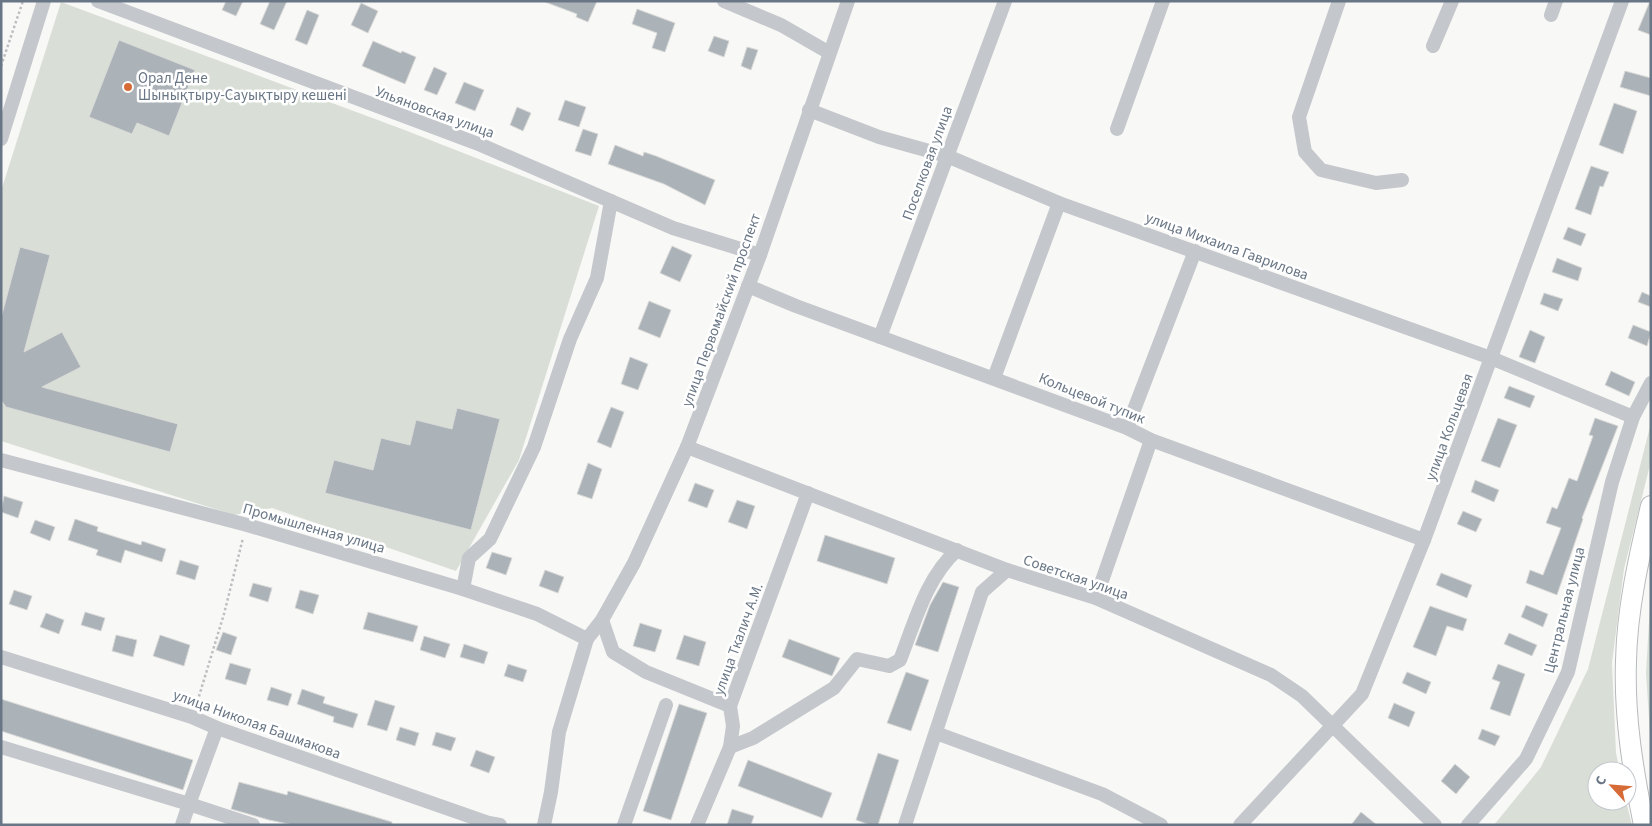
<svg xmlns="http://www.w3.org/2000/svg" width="1652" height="826" font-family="'Source Sans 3',sans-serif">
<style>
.green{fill:#d9dfd7}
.building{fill:#abb2b8;stroke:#dadad8}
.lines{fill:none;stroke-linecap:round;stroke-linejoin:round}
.highway-casing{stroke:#b7babd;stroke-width:22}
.path{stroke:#bcbec1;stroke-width:2.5;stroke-dasharray:2.5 2.5;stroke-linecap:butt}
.minor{stroke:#c4c7cb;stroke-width:14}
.highway{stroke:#fff;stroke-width:20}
.poi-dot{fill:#d76b37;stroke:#fff;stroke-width:2}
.labels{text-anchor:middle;stroke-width:5;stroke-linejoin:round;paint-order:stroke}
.poi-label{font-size:15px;fill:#697685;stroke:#fff;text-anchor:start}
.street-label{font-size:15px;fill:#697685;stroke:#fff}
</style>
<rect width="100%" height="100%" fill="#f8f8f6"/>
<!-- green -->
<g class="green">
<polygon points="61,2 402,129 599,206 519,460 456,571 272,508 234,515 1,441 1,191"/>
<polygon points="1651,423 1651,461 1624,569 1612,663 1616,753 1620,771 1597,771 1597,801 1626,801 1632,825 1494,825 1541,767 1588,669"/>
<polygon points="1651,588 1651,749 1646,673"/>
</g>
<!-- building -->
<g class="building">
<polygon points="226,1 243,1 236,16 222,10"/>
<polygon points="270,1 287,1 274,30 260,24"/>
<polygon points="597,1 588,22 576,17 577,14 545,2"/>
<polygon points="1650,1 1651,1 1651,35 1638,30"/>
<polygon points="361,3 378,11 368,33 351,25"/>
<polygon points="637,9 675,23 665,52 652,48 657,33 632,24"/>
<polygon points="307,10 319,15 307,45 295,40"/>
<polygon points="714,36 729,41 724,57 708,51"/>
<polygon points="119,40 195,70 169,136 137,123 132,134 89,117"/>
<polygon points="373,41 401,53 402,51 416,57 405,84 362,66"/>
<polygon points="747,47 758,50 751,70 741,66"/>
<polygon points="434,67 447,73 437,95 424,90"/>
<polygon points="1625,71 1651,78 1651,96 1620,87"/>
<polygon points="464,82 484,90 475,111 455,103"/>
<polygon points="565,100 586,107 579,127 558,120"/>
<polygon points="1614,103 1637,111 1623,154 1599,145"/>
<polygon points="517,107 531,113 523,131 510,125"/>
<polygon points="583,129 598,134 591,156 575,151"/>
<polygon points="615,145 643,156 644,152 656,156 715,180 705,205 664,184 608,164"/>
<polygon points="1591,166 1609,172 1603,187 1600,186 1591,215 1575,209"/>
<polygon points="1568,227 1586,234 1581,246 1563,239"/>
<polygon points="672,246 692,255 680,282 660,273"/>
<polygon points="20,247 50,255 24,352 62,332 81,367 42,387 178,424 170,452 6,407 1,400 1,318"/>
<polygon points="1557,258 1582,268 1578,281 1552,272"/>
<polygon points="1642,292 1651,296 1651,307 1638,302"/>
<polygon points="1544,293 1563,299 1558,311 1540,304"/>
<polygon points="649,301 671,310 660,338 638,329"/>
<polygon points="1633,325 1651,332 1647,346 1628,338"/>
<polygon points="1530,330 1545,337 1535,363 1519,357"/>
<polygon points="630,357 648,364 638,390 621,384"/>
<polygon points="1611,371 1635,382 1629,396 1605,385"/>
<polygon points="1509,386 1535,396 1530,408 1504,398"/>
<polygon points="611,407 624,412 611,448 597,442"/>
<polygon points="457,408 500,419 471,530 325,493 334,460 373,470 381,438 410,445 416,420 452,429"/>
<polygon points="1498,418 1517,425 1500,468 1481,461"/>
<polygon points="1595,418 1618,426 1582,518 1583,519 1557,595 1526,583 1530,570 1543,575 1561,528 1546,523 1552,507 1557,509 1569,478 1577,481 1593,436 1589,435"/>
<polygon points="588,463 602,469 592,499 577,494"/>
<polygon points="1475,480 1499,490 1494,502 1471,492"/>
<polygon points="695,483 714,490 707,508 688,501"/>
<polygon points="4,496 23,502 18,518 1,512"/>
<polygon points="737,500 755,506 747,529 728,522"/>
<polygon points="1463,511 1482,519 1476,532 1457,524"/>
<polygon points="75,519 98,527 97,531 141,545 142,541 166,549 162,562 125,550 121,563 96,555 98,550 68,540"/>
<polygon points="35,520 55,527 50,541 30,533"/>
<polygon points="825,535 895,558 887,584 817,561"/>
<polygon points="492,552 512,558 506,575 486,568"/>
<polygon points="180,560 199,566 195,580 176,574"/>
<polygon points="545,570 564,577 558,593 539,586"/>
<polygon points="1441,573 1472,585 1467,598 1436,585"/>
<polygon points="943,582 959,587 938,652 915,645 930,605"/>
<polygon points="253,583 272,588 268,602 249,596"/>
<polygon points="14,590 32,596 27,610 9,604"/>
<polygon points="300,590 319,595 313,614 295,608"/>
<polygon points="1526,605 1548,614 1543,627 1521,617"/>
<polygon points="1430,606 1467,619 1463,631 1447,626 1436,656 1413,647"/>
<polygon points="85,612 105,618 101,631 81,625"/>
<polygon points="368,612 418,626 413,642 363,629"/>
<polygon points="46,613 64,620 59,634 40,627"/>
<polygon points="640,623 662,630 655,652 633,646"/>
<polygon points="223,632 237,637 231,655 216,650"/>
<polygon points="1509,633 1537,645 1532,656 1504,644"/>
<polygon points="116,635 137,640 133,657 112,651"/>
<polygon points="160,635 190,645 184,666 153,656"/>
<polygon points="684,635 706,642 699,666 676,659"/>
<polygon points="424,636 450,644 445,658 420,650"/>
<polygon points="789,639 840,658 832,676 782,657"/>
<polygon points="464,644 488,652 484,664 460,657"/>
<polygon points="230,663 251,669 246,685 225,679"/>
<polygon points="508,664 527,670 523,682 504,676"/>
<polygon points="1498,664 1525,674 1510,716 1490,709 1500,682 1492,679"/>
<polygon points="906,672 929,680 911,731 887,723"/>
<polygon points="1407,672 1431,682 1426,694 1402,683"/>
<polygon points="271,687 292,694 288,706 267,700"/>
<polygon points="302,689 325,697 323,703 358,714 353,728 333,722 334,717 297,704"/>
<polygon points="1,699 193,760 183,790 1,731"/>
<polygon points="375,700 395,706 387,731 367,725"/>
<polygon points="1394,703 1415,712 1409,727 1388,718"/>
<polygon points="679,704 707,713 671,820 643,811"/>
<polygon points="400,727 419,733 415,746 396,740"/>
<polygon points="1482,729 1500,736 1495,746 1478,739"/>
<polygon points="436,732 456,738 451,751 432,745"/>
<polygon points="476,750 495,757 489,773 470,766"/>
<polygon points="878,753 899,760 878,825 870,825 856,820"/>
<polygon points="748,760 832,793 822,818 738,786"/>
<polygon points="1455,764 1470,777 1456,794 1441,781"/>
<polygon points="239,782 287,795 288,791 392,822 392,825 293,825 269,820 231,809"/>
<polygon points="732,809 754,816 751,825 727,825"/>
<polygon points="1361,812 1377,825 1351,825"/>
</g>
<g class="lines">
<defs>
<path id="highway" d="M 1644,825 C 1633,771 1624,716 1626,661 C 1627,609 1639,557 1651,506"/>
</defs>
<!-- highway casing -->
<use href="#highway" class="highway-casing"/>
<!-- path -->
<g class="path">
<polyline points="1,66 23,1"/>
<polyline points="196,706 224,614 243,538"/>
</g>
<!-- minor -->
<g class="minor">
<polyline points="98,1 481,145 673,228 760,255"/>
<polyline points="724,1 781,25 828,52"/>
<polyline points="1339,1 1299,117 1305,152 1321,170 1376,183 1402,180"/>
<polyline points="1551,15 1556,1"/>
<polyline points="1433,46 1452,1"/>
<polyline points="809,110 879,137 947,156 1059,203 1491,358 1633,417"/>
<polyline points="1117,129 1163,1"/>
<polyline points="1,139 44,1"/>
<polyline points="748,286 796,306 1127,428 1151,440 1424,540"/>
<polyline points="880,337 1005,1"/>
<polyline points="994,378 1059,203"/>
<polyline points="1127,428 1195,251"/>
<polyline points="687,447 1007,570 1096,598 1271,675 1302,696 1435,825"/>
<polyline points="1,460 247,525 463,589 537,614 587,639 602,620 634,563 687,447 760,255 848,1"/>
<polyline points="463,589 469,558 490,539 534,447 570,339 597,278 611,201"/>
<polyline points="1096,598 1151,440"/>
<polyline points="602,620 613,652 646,672 730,706"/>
<polyline points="1,657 192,717 217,728 489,823 500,825"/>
<polyline points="936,733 1102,794 1161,825"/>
<polyline points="1,747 189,804 217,728"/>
<path d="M 730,747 L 753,738 L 834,688 L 857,659 L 889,666 L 900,660 C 915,622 926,578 957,550"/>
<polyline points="182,825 189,804 253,825"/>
<polyline points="544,825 551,792 559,732 587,639"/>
<polyline points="624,825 666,705"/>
<polyline points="697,825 730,747 733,726 730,706 808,493"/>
<polyline points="905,825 982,592 1007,570"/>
<polyline points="1240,825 1362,694 1424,540 1622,1"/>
<polyline points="1468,825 1526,759 1568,672 1612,482 1633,417 1651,383"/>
</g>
<!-- highway -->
<use href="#highway" class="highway"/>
</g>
<!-- markers -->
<circle class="poi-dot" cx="128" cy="87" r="5"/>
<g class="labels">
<!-- poi labels -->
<g class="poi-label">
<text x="138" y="83">Орал Дене<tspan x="138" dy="17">Шынықтыру-Сауықтыру кешені</tspan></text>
</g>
<!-- street labels -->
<g class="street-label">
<text transform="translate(435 112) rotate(20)" y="5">Ульяновская улица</text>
<text transform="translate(927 163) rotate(-70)" y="5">Поселковая улица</text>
<text transform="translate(1227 246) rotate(20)" y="5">улица Михаила Гаврилова</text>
<text transform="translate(721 310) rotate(-70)" y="5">улица Первомайский проспект</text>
<text transform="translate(1092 398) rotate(22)" y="5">Кольцевой тупик</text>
<text transform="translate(1449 427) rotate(-70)" y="5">улица Кольцевая</text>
<text transform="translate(314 528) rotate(16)" y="5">Промышленная улица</text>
<text transform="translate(1076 577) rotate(19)" y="5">Советская улица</text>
<text transform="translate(1564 610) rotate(-76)" y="5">Центральная улица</text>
<text transform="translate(738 639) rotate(-70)" y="5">улица Ткалич А.М.</text>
<text transform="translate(257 724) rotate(20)" y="5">улица Николая Башмакова</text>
</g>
</g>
<!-- border -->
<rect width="1652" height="826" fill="none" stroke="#697685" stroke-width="5"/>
<!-- north arrow -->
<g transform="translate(1612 786) rotate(296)"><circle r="24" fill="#ffffff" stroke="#c3c8ce"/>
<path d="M0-4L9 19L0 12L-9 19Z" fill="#d76b37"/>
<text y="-8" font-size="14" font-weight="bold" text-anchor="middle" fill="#697685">С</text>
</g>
</svg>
